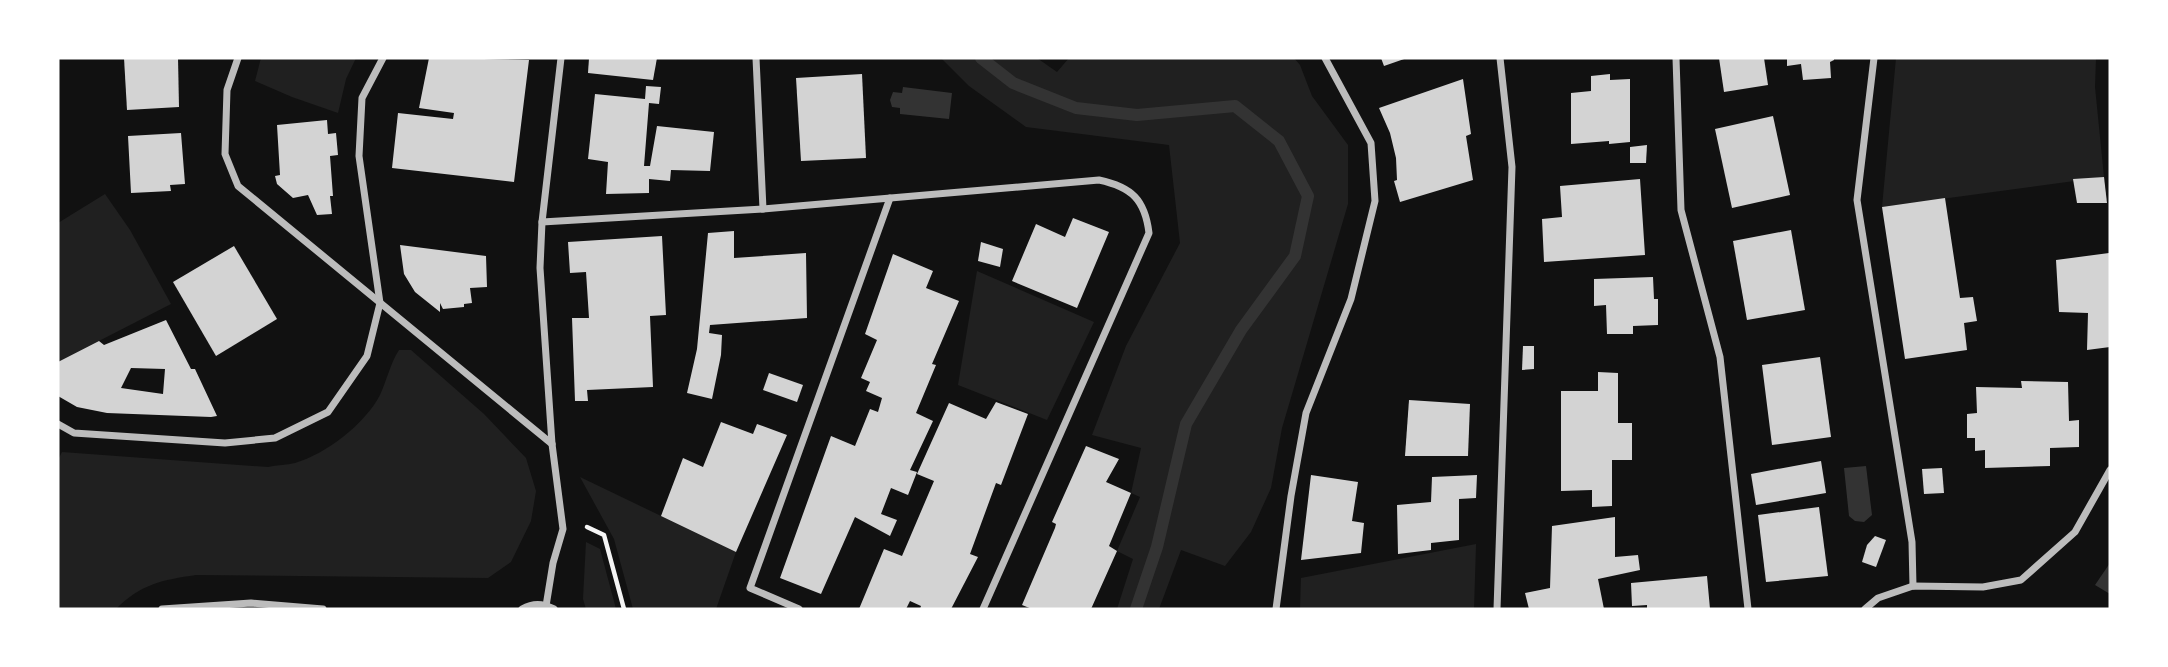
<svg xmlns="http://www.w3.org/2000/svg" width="2168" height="667" font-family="Commissioner,sans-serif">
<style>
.green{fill:#202020}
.water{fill:#333}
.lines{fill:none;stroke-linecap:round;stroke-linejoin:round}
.stream{stroke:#333;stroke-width:12}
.building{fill:#d3d3d3;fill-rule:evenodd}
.path{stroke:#f5f5f5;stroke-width:4.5}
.minor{stroke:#bcbcbc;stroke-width:7}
</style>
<rect width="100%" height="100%" fill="#111"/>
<!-- green -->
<g class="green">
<polygon points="261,58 356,58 346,79 338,113 292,97 255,81"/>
<polygon points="941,58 1037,58 1057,72 1069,58 1294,58 1300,65 1312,96 1348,145 1348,204 1282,428 1271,488 1251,532 1225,566 1181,550 1159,609 1117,609 1133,559 1117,551 1140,497 1131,493 1141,448 1092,435 1126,346 1180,243 1169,145 1026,127 969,86"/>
<polygon points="1896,58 2096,58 2095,87 2104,177 1882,207"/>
<polygon points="105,194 130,230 171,304 58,362 58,223"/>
<polygon points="977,271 1094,322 1047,420 958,385"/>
<path d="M 399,350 L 411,350 L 484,414 L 526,458 L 536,491 L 531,521 L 511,562 L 488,578 L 196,575 C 162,580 141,584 116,609 L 58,609 L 58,460 L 62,452 L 268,467 C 277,465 287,465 295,463 C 326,454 365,424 380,395 C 387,380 390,364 399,350 Z"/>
<polygon points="580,477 736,552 716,609 633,609 614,539"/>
<polygon points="586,542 600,549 616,609 586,609 583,599"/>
<polygon points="1476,544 1474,609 1300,609 1301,578"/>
</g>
<!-- water -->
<g class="water">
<polygon points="903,87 952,93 949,119 900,114 900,108 892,107 890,100 893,92 902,93"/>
<polygon points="1866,466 1872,515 1864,522 1855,521 1849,516 1844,468"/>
<polygon points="2110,563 2110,594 2095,585"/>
</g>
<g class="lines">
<!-- stream -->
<polyline class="stream" points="981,58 1013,83 1076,108 1137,115 1235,106 1279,141 1308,196 1295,256 1241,330 1186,424 1157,547 1136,609"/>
</g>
<!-- building -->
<g class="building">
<polygon points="124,58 178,58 179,107 127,110"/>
<polygon points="429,58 529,60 514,182 392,168 398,113 453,119 454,113 419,108"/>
<polygon points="589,58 657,58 653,80 588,73"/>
<polygon points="1381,58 1407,58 1384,66"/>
<polygon points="1719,58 1764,58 1768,85 1724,92"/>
<polygon points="1787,58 1834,58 1834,60 1830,62 1831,78 1803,80 1801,64 1787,66"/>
<polygon points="862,74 866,158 801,161 796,78"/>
<polygon points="1610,74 1610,80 1630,79 1630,142 1609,144 1609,141 1571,144 1571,93 1591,91 1591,76"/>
<polygon points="1463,79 1471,134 1466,136 1473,180 1400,202 1394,181 1397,180 1396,158 1390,133 1379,108"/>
<polygon points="646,86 661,87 659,104 649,103 644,166 650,166 657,126 714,132 710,171 671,170 670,181 649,179 649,193 606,194 608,162 588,159 595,94 645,99"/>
<polygon points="1773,116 1790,195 1732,208 1715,129"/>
<polygon points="327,120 328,134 336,133 338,155 330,156 333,196 330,196 332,214 317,215 308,195 293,198 277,184 275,176 280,175 277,125"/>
<polygon points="181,133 185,184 170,185 171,191 131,193 128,136"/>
<polygon points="1647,145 1646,163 1630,163 1630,147"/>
<polygon points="2104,177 2107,203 2077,203 2073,179"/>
<polygon points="1640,179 1645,255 1544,262 1542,219 1562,217 1560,186"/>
<polygon points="1945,198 1960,298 1973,297 1977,321 1964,323 1967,350 1905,359 1882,207"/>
<polygon points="1073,218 1109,232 1077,308 1012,281 1036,224 1065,237"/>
<polygon points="1791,230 1805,310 1747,320 1733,241"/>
<polygon points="734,231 734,258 806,253 807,318 710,325 709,333 722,335 721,355 712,399 687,393 697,349 708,233"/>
<polygon points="662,236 666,315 650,316 653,387 587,390 588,401 575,401 572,318 589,318 586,272 570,273 568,242"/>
<polygon points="981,242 1003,249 1000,267 978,261"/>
<polygon points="400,245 486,256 487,287 470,288 472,303 464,304 464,307 443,309 440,303 440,312 415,292 404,274"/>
<polygon points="234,246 277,319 216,356 173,282"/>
<polygon points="2109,253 2110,347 2087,350 2088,313 2059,312 2056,260"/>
<polygon points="893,254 933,271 926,288 959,301 932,364 936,365 916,413 933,421 910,470 917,472 908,495 891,488 881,514 897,520 890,536 855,517 821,594 780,578 831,436 855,446 870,409 878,412 882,398 866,391 870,382 861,378 877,340 865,334"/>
<polygon points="1653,277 1654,299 1658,299 1658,325 1633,326 1633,334 1607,334 1606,305 1594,306 1594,279"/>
<path d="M 166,320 L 191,369 L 195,369 L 217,416 L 211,417 L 107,413 L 77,407 L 58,396 L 58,362 L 99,341 L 104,345 ZM 131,368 L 165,369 L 163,394 L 121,388 Z"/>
<polygon points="1523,346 1534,346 1534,369 1522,370"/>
<polygon points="1820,357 1831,437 1772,445 1762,365"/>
<polygon points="1598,372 1618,373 1618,423 1632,423 1632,460 1612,460 1612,506 1592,507 1592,490 1561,491 1561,391 1598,391"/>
<polygon points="769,373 803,385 797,402 763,390"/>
<polygon points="2021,381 2068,382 2069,421 2079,420 2079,447 2050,448 2050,466 1985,468 1985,450 1975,451 1975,438 1967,438 1967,414 1977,413 1976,387 2022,388"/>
<polygon points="1409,400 1470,404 1468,456 1405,456"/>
<polygon points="996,402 1028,414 1001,485 996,483 970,554 978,557 951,609 920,609 921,606 910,601 906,609 859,609 884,549 902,556 934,481 917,474 949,403 986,419"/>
<polygon points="721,422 753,434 757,424 787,435 736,552 661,516 683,458 703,467"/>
<polygon points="1086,446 1119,459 1106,482 1131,493 1109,546 1117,551 1091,609 1032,609 1022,605 1055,528 1056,524 1052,522"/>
<polygon points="1821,461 1826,493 1756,505 1751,474"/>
<polygon points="1942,468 1944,493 1924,494 1922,469"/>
<polygon points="1311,475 1358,482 1352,521 1364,523 1361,553 1301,560"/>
<polygon points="1477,475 1476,498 1459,499 1459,540 1431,543 1431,550 1398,554 1397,505 1431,502 1432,477"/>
<polygon points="1819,507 1828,576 1766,582 1758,515"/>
<polygon points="1615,517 1615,557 1638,555 1640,570 1598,579 1604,609 1529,609 1525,593 1550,588 1552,526"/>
<polygon points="1875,536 1886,540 1876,567 1862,562 1867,545"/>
<polygon points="1707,576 1710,609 1647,609 1647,605 1632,606 1631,583"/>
</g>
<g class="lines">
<!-- path -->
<polyline class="path" points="587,527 604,535 624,609"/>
<!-- minor -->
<g class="minor">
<polyline points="238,58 227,90 225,154 238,186 552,444"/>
<polyline points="756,58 763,209"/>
<polyline points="1676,58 1681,210 1720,357 1748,609"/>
<polyline points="1874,58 1857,200 1912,542 1913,586"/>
<path d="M 542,222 L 763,209 L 1099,180 C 1132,187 1145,200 1149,233 L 983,609"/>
<polyline points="58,424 74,433 225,443 275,438 328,412 367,356 380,303 359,156 362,98 383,58"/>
<polyline points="546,606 553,563 563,529 552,444 540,268 542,222 561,58"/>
<polyline points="162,609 251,603 323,609"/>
<path d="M 522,609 C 533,603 542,603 554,609"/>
<polyline points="799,609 750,588 890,198"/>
<polyline points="1276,609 1291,496 1306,413 1351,299 1375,201 1371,143 1325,58"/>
<polyline points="1497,609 1512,167 1500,58"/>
<polyline points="1865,609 1878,598 1913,586 1983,587 2021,580 2075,532 2110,470"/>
</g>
</g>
<!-- border -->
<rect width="2168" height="667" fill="none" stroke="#ffffff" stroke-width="119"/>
</svg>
